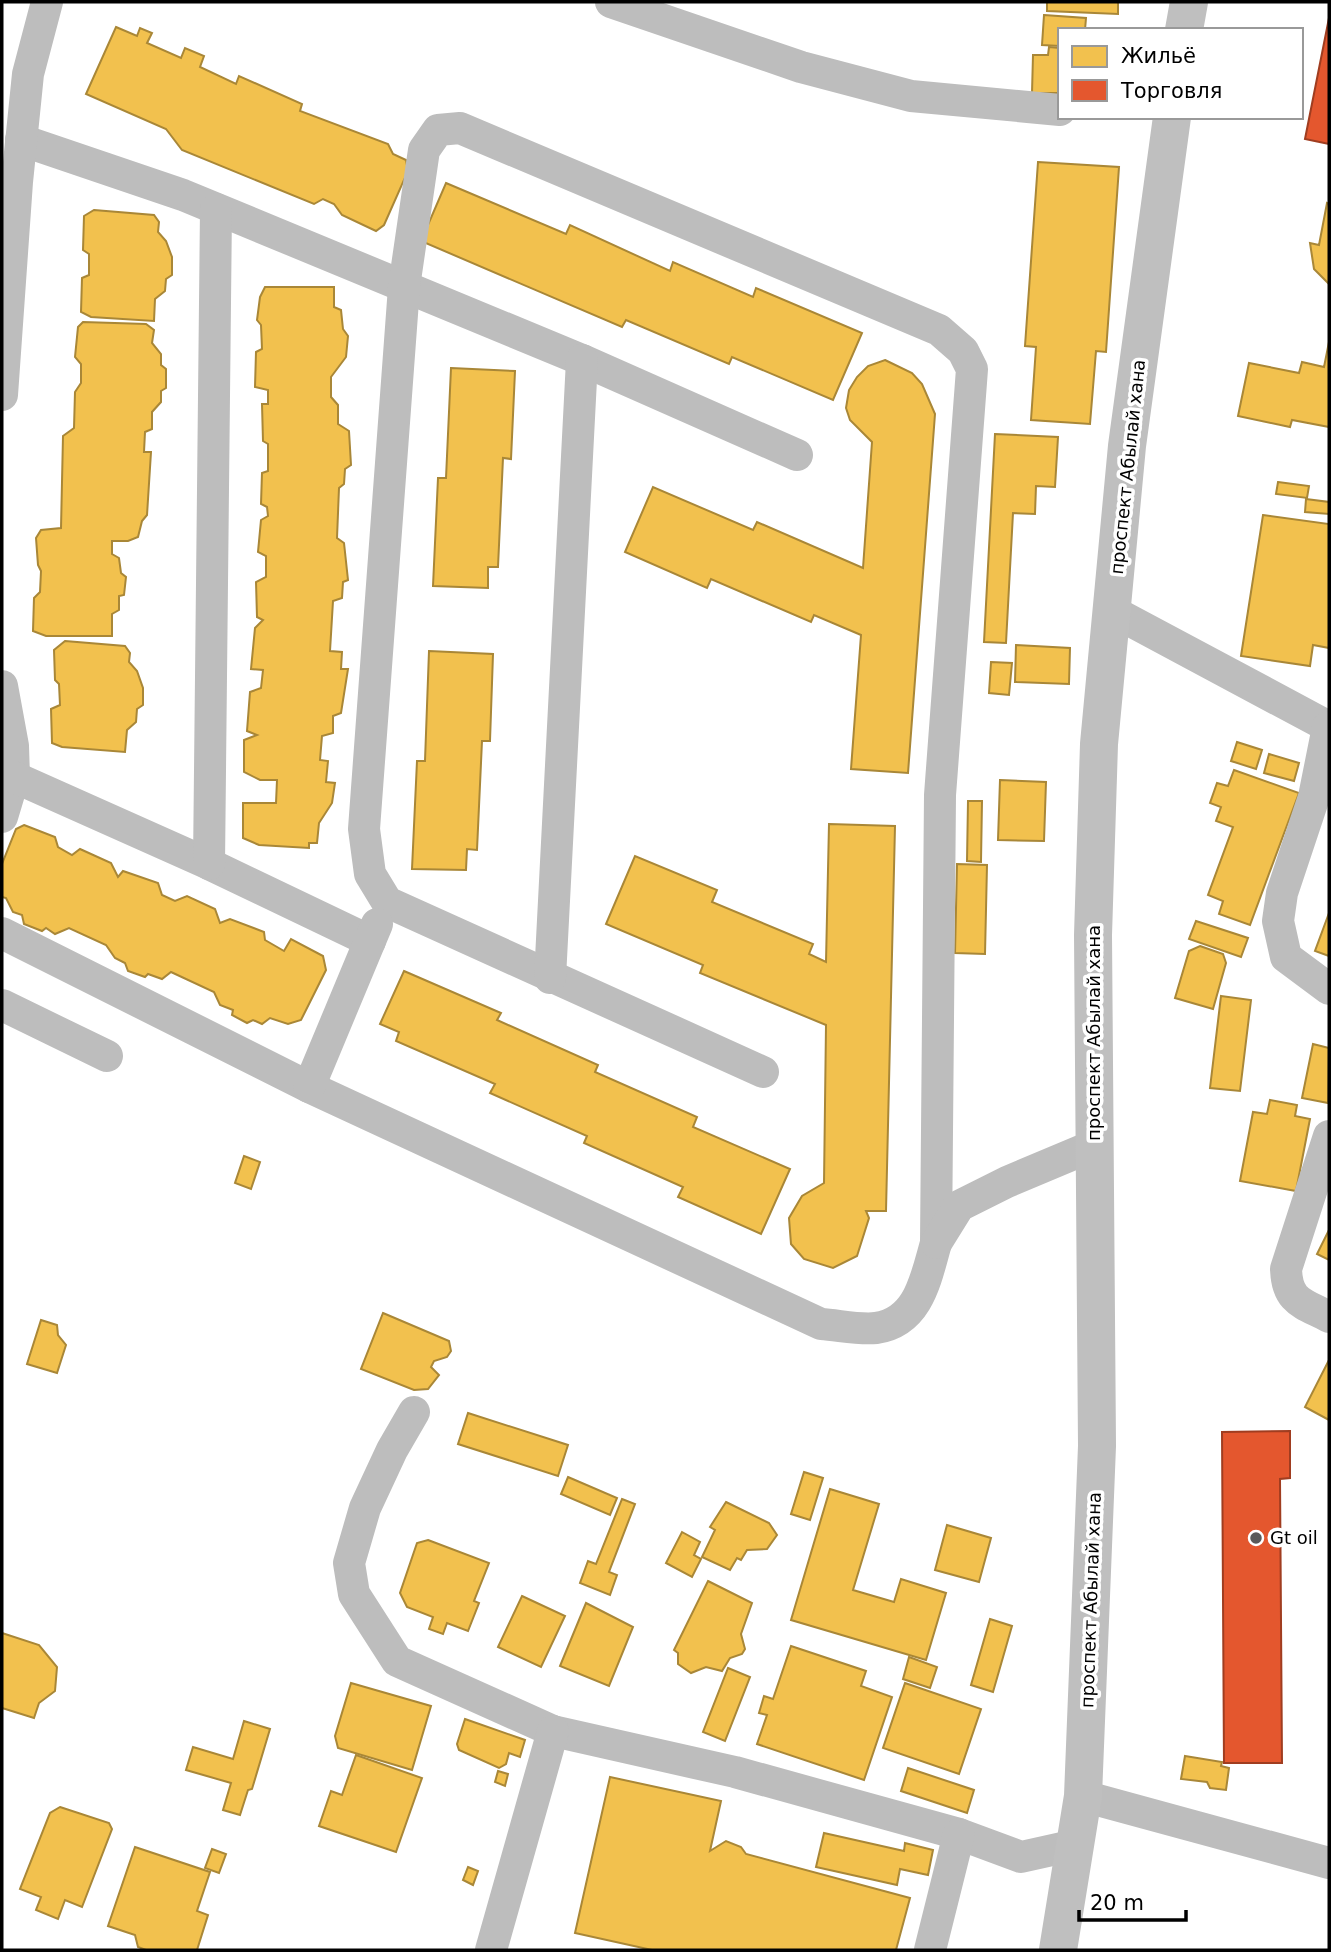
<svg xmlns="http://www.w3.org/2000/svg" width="1331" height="1952" font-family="'DejaVu Sans',sans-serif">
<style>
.homes{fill:#f2c14e;stroke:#a98737;stroke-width:2}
.shops{fill:#e4572e;stroke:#a03d20;stroke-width:2}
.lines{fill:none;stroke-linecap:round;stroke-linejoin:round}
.street{stroke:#bdbdbd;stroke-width:32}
.secondary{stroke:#bfbfbf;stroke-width:38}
.poi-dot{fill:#595959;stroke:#fff;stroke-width:2.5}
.labels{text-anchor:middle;stroke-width:7;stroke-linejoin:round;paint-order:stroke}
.street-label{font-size:18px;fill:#000;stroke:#fff}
.poi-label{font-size:18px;fill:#000;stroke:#fff;text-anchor:start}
</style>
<rect width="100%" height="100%" fill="#fff"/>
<!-- homes -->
<g class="homes">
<polygon points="1047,2 1118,2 1118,14 1047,11"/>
<polygon points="1044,15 1086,18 1085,30 1060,30 1060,46 1042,45"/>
<polygon points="116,27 137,36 140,28 152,33 147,43 181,58 185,48 204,56 200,67 236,84 239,76 302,104 300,111 388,144 393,154 406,160 408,171 384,225 376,231 342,215 334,204 323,199 314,204 182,150 166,129 86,94"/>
<polygon points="1049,47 1060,48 1060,93 1032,93 1033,55 1048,55"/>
<polygon points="1038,162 1119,167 1106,352 1096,351 1090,424 1031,420 1036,347 1025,346"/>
<polygon points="446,183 566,234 570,225 670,271 673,262 753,297 756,288 862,333 833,400 732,357 729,364 626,320 622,327 421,241"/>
<polygon points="1327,203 1329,204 1329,284 1314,269 1310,243 1319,245"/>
<polygon points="94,210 154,215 159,222 158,232 166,241 172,257 172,275 166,279 165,291 155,299 154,321 91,317 81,312 82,278 89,275 89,254 83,250 84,216"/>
<polygon points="265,287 334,287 334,307 341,310 343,329 348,336 346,357 331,377 331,397 338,405 338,424 349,431 351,465 345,469 344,484 339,488 337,538 344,543 348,580 343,582 342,598 333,601 330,651 342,652 341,669 348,669 341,713 333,716 333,733 322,736 320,760 328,761 326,782 335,783 332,803 319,823 317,843 309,843 309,848 259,845 243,838 243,803 276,803 277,780 260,780 244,772 244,740 257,735 247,731 250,692 261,688 263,670 251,669 255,628 263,620 257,617 256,582 266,577 266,556 258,552 261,520 268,516 267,507 261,504 262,473 268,471 268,444 263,441 262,404 268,404 268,390 255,387 256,352 262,349 261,325 257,320 260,297"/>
<polygon points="83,322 146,324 154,330 152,343 161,354 161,365 166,369 166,388 161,391 161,402 152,412 152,429 145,432 144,452 151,452 147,515 142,521 138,537 128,541 112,541 112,554 119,558 121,573 126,577 124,595 119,596 119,610 112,614 112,636 46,636 33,631 34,598 40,592 41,571 38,565 36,538 41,530 61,528 63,436 74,428 75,392 81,383 81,364 75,357 78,327"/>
<polygon points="1329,342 1329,427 1292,420 1290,427 1238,416 1249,363 1299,373 1302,362 1324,367"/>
<polygon points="885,360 912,373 922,384 935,414 908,773 851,769 861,635 814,615 811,622 711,579 707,588 625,552 653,487 753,530 757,522 863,568 872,442 850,420 846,408 849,390 857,377 868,366"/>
<polygon points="451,368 515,371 511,459 503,458 498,567 488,567 488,588 433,586 438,478 446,478"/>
<polygon points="995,434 1058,437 1055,487 1036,486 1035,514 1013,513 1006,643 984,642"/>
<polygon points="1278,482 1309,486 1307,498 1276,494"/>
<polygon points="1306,499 1329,502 1329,514 1305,512"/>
<polygon points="1263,515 1329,524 1329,648 1313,645 1310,666 1241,656"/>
<polygon points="65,641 125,646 130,653 129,662 137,671 143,688 143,705 137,709 136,722 127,730 125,752 62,747 52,743 51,709 60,705 59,684 55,680 54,650"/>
<polygon points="1016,645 1070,648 1069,684 1015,682"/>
<polygon points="429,651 493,654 490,741 482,741 477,850 467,849 466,870 412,869 417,761 425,761"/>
<polygon points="991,662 1012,663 1009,695 989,693"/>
<polygon points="1237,742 1262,750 1256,769 1231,761"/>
<polygon points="1269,754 1299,763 1294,781 1264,773"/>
<polygon points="1234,770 1299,793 1250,925 1219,914 1223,901 1208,895 1233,827 1216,821 1221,807 1210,803 1217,783 1228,786"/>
<polygon points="1000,780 1046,782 1044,841 998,840"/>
<polygon points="968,801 982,801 981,862 967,861"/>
<polygon points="829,824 895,826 886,1211 866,1211 869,1218 857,1256 833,1268 804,1259 791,1244 789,1218 802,1196 824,1183 826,1025 700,973 703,965 606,924 635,856 717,890 712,902 813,944 809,954 826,962"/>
<polygon points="24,825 55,837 58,847 72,855 80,849 111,863 118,877 123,871 158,883 162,895 175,901 187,896 215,909 220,923 230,919 264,932 265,940 284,951 291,939 323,956 326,970 301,1020 288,1024 270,1018 262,1024 253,1020 247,1023 232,1015 233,1010 220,1005 214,992 171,972 162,979 148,974 145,977 128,971 125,963 115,958 106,945 69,928 55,934 46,928 42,931 24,924 22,915 13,912 6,898 2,897 2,864 16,829"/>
<polygon points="957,864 987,865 985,954 955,953"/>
<polygon points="1329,913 1329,956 1315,951"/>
<polygon points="1196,921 1248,938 1241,957 1189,939"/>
<polygon points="1200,946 1223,954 1226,963 1213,1009 1175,998 1189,951"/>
<polygon points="404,971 501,1013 497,1020 598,1065 595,1072 697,1117 693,1127 790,1169 761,1234 678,1197 683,1187 584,1143 587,1136 490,1093 495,1084 396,1041 399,1032 380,1024"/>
<polygon points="1221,996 1251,1000 1240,1091 1210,1088"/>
<polygon points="1313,1044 1329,1048 1328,1103 1302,1098"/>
<polygon points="1270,1100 1297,1105 1295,1116 1310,1119 1296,1191 1240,1181 1253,1112 1267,1114"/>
<polygon points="244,1156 260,1162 251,1189 235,1183"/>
<polygon points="1329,1230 1329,1260 1317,1254"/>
<polygon points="383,1313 449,1341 451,1351 447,1357 434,1361 431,1367 439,1375 428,1389 414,1390 361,1369"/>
<polygon points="41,1320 57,1325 58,1335 66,1345 57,1373 27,1364"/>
<polygon points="1329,1360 1329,1420 1305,1407"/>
<polygon points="468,1413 568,1445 558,1476 458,1444"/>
<polygon points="804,1472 823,1478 810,1520 791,1514"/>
<polygon points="568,1477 617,1498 610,1515 561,1494"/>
<polygon points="830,1489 879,1504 853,1590 894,1602 901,1579 946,1593 926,1660 791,1620"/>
<polygon points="622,1499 635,1504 609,1572 617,1575 610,1595 580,1583 588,1561 596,1564"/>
<polygon points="726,1502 769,1523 777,1535 767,1549 747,1550 741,1560 737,1558 730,1570 702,1557 715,1530 710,1527"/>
<polygon points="947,1525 991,1538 979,1582 935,1570"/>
<polygon points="682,1532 700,1542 694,1555 701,1559 692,1577 666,1563"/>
<polygon points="428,1540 489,1563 474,1601 479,1603 468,1631 447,1623 443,1634 429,1629 433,1617 407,1607 400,1593 417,1543"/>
<polygon points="708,1581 752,1603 741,1634 745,1649 742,1654 730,1658 722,1671 706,1667 691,1673 678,1664 678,1653 674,1650"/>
<polygon points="522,1596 565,1616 541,1667 498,1647"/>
<polygon points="586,1603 633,1627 609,1686 560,1666"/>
<polygon points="990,1619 1012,1626 993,1692 971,1685"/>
<polygon points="2,1633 39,1645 57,1667 55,1691 39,1703 34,1718 2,1708"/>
<polygon points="791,1646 866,1671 861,1686 892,1697 864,1780 757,1744 767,1715 759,1713 764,1696 773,1699"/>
<polygon points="909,1657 937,1667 930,1688 903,1679"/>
<polygon points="728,1668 750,1677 725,1741 703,1732"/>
<polygon points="351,1683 431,1706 412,1770 338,1748 335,1736"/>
<polygon points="905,1683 981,1709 959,1774 883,1748"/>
<polygon points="465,1719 525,1740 520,1757 509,1753 506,1764 499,1768 459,1750 457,1744"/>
<polygon points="244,1721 270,1729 252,1789 248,1790 240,1815 223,1810 231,1783 186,1770 193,1747 233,1759"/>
<polygon points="356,1755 422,1778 396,1852 319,1826 331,1791 342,1795"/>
<polygon points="1185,1756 1222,1762 1221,1766 1229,1768 1226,1790 1210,1788 1207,1782 1181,1779"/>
<polygon points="908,1768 974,1790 967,1813 901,1791"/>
<polygon points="498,1771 508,1774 505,1786 495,1782"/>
<polygon points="610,1777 721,1801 710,1851 726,1841 741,1847 746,1854 910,1898 896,1950 652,1950 575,1933"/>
<polygon points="60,1807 109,1823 112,1829 82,1907 65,1900 58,1919 36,1910 41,1897 20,1889 50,1813"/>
<polygon points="824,1833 904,1851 905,1843 933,1850 928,1875 900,1869 897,1885 816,1867"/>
<polygon points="135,1847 210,1872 197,1911 208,1915 197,1950 146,1950 138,1947 135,1935 108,1926"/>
<polygon points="212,1849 226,1854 219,1873 205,1868"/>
<polygon points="468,1867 478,1871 473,1885 463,1880"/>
</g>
<!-- shops -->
<g class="shops">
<polygon points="1329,18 1329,144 1305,139"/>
<polygon points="1290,1431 1290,1478 1280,1479 1282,1763 1224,1763 1222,1432"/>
</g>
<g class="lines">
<!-- street -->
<g class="street">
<polyline points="611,2 801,67 911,96 1060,110"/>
<polyline points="21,140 183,195 582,360 797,455"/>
<polyline points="2,395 17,182 28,74 47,2"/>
<polyline points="1114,612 1329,727"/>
<polyline points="2,686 13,746 14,777 2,817"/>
<polyline points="1328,727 1314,797 1282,893 1278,921 1286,957 1329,989"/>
<polyline points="14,777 209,864 370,941"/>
<polyline points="209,864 216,209"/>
<path d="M 2,933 L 309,1087 L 821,1324 C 838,1325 859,1330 876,1328 C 919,1322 926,1278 936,1243 L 940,795 L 972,369 L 963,351 L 939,330 L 460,128 L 438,130 L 424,150 L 404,287 L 364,829 L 370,874 L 387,902 L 763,1072"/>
<polyline points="550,978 582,360"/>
<polyline points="2,1005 107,1056"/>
<polyline points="309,1087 377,924"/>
<path d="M 1329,1136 L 1286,1269 C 1287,1302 1303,1303 1329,1317"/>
<polyline points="936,1243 959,1206 1007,1182 1095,1145"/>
<polyline points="414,1412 392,1450 365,1508 349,1563 354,1594 397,1661 553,1731 735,1772 959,1834 1021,1857 1075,1845"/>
<polyline points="1083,1796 1329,1863"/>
<polyline points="491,1950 553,1731"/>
<polyline points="930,1950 959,1834"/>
</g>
<!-- secondary -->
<g class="secondary">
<polyline points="1184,30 1189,2"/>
<polyline points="1058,1950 1083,1796 1097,1446 1093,935 1099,744 1127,446 1172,117"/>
</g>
</g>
<!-- markers -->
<circle class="poi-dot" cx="1256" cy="1538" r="7"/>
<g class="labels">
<!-- street labels -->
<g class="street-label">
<text transform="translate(1128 467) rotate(-84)" y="6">проспект Абылай хана</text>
<text transform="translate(1094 1033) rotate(-90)" y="6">проспект Абылай хана</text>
<text transform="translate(1091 1600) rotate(-88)" y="6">проспект Абылай хана</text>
</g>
<!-- poi labels -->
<g class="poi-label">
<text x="1270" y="1544">Gt oil</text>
</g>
</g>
<!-- border -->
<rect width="1331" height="1952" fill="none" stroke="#000000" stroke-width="7"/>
<!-- legend -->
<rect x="1058" y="28" width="245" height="91" fill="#ffffff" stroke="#999999" stroke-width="2"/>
<rect x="1072" y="46" width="35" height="21" fill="#f2c14e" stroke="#999999" stroke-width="2"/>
<text x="1121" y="63" font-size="21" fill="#000000">Жильё</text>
<rect x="1072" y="80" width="35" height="21" fill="#e4572e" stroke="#999999" stroke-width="2"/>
<text x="1121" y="98" font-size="21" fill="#000000">Торговля</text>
<!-- scale -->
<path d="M1079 1910v10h107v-10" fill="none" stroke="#000000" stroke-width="3.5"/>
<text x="1090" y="1910" font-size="21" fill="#000000" stroke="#ffffff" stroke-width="5" paint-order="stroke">20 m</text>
</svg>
